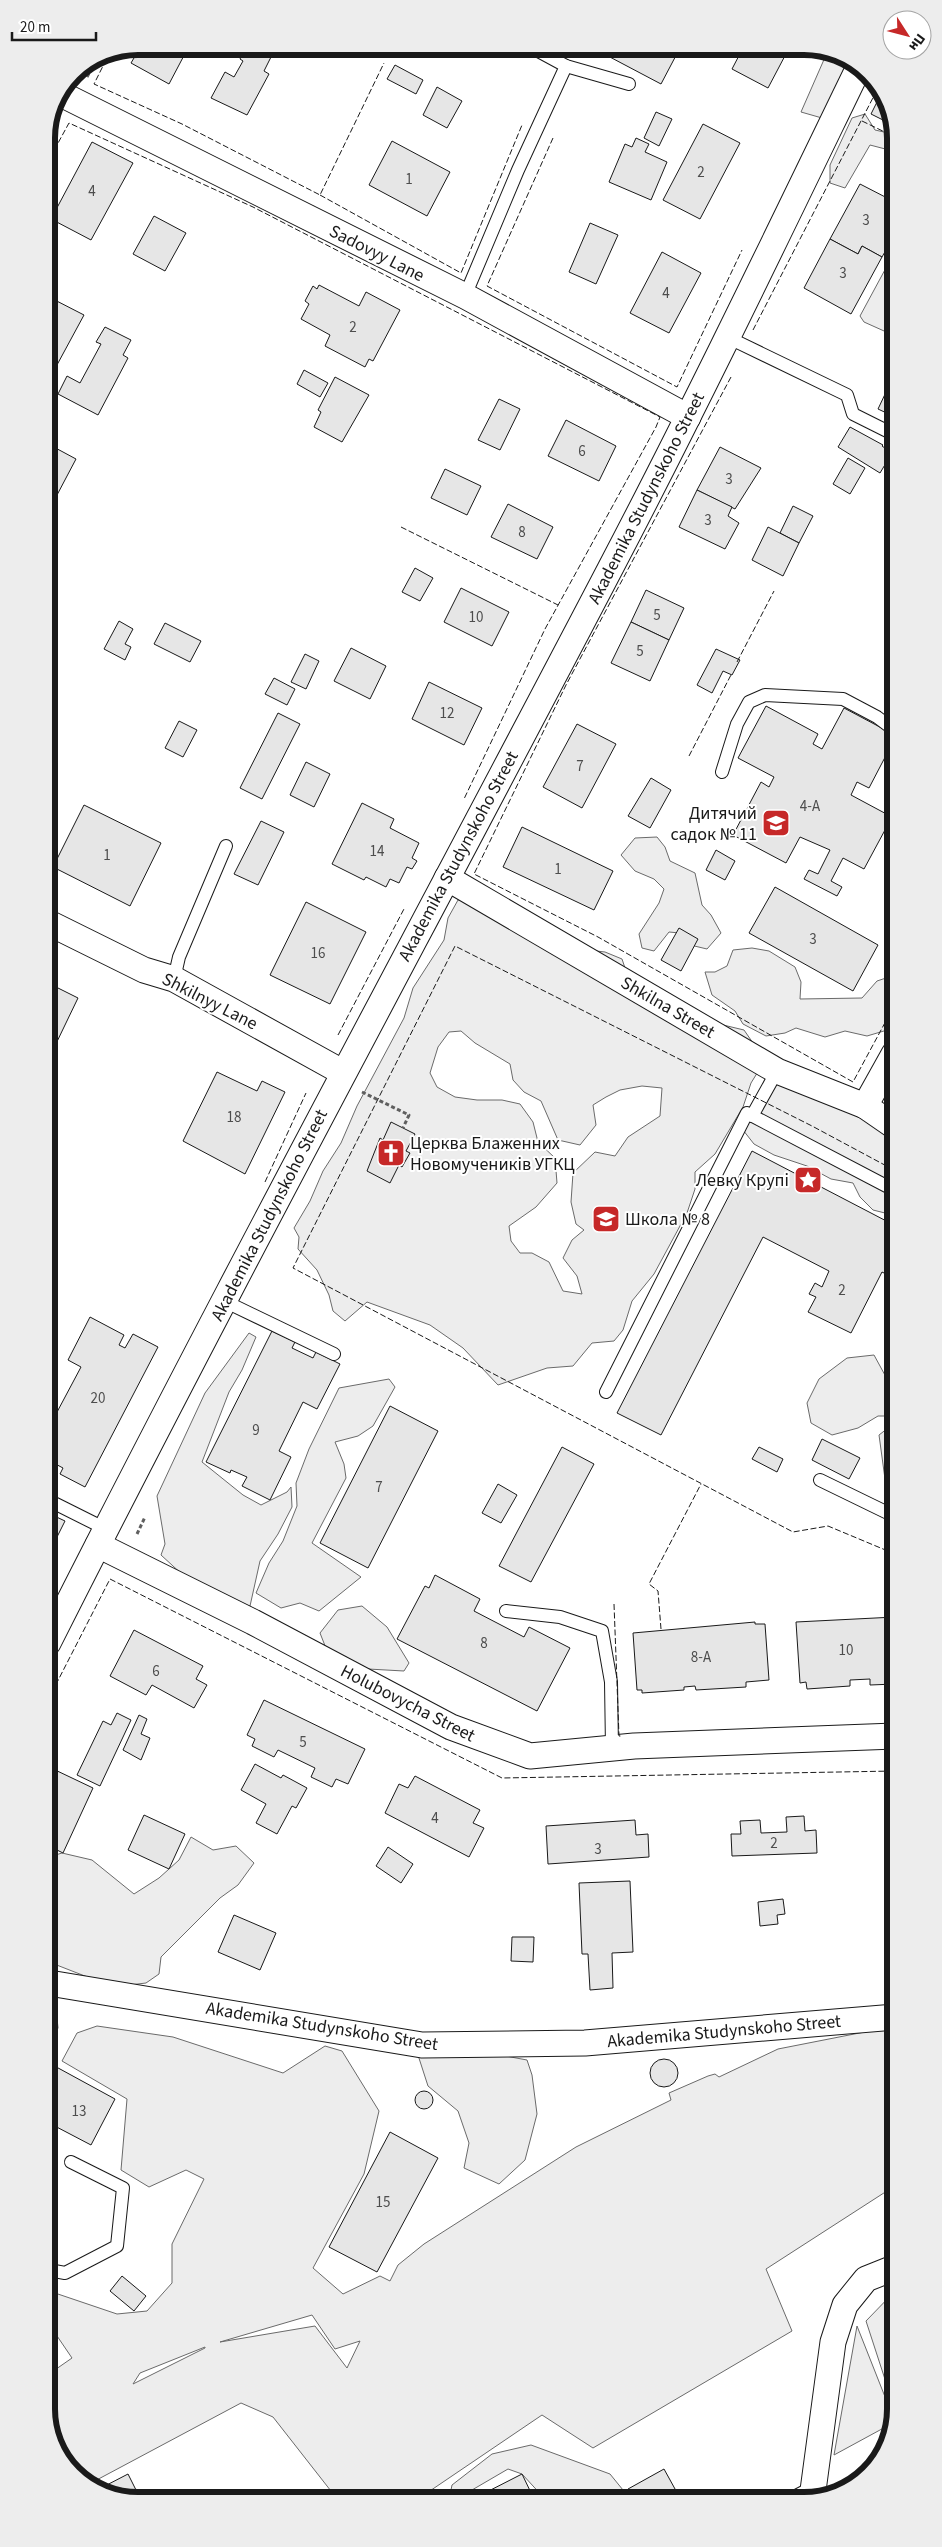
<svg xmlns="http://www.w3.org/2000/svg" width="942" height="2547" font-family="'Source Sans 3',sans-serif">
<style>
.built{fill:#ededed;stroke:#6a6a6a;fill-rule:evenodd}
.building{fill:#e6e6e6;stroke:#1a1a1a}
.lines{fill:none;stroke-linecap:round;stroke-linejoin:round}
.service-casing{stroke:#1a1a1a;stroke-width:14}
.minor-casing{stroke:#1a1a1a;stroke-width:27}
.path{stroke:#5f5f5f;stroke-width:3;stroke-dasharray:4 2.5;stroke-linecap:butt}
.service{stroke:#fff;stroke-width:12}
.minor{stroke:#fff;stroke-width:25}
.fence{stroke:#1a1a1a;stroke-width:1;stroke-dasharray:6 2.5;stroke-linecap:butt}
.labels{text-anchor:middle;stroke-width:4;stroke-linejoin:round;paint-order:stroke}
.number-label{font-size:15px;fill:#4d4d4d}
.street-label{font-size:18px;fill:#1a1a1a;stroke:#fff}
.poi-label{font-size:18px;fill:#1a1a1a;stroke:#fff;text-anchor:end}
.rim{fill:none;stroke:#1a1a1a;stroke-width:6}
</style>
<rect width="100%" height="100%" fill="#fff"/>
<!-- built -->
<g class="built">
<polygon points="824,52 849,61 822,118 801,112 826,55"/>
<polygon points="865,114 875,130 893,134 893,151 870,145 845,188 830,183 830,165 852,118"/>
<polygon points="893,261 893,335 864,322 860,316 887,266"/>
<polygon points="657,837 665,847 670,861 695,873 702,905 711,915 721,933 707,949 686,944 680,933 669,932 654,951 642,948 639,934 659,903 664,889 654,879 635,871 621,855 635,838"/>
<path d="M 473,899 L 579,949 L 605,952 L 622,959 L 627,974 L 719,1024 L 744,1030 L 753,1043 L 759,1070 L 751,1083 L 743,1107 L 715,1154 L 695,1172 L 695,1189 L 687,1213 L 654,1274 L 632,1301 L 623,1330 L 614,1341 L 592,1343 L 573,1366 L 547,1368 L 498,1385 L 463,1348 L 430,1325 L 367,1302 L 345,1321 L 333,1311 L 329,1295 L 317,1270 L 298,1249 L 299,1237 L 294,1228 L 310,1201 L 323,1171 L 341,1143 L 357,1106 L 404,1018 L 413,988 L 444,940 L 448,918 L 458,900 ZM 461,1031 L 475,1043 L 510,1064 L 513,1080 L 524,1092 L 541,1101 L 558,1140 L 580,1145 L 596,1125 L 593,1105 L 606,1097 L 620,1090 L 642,1086 L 662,1088 L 660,1116 L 628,1137 L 615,1156 L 595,1152 L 573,1173 L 571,1202 L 576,1224 L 584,1230 L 572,1240 L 563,1258 L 577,1276 L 582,1294 L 563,1291 L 549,1262 L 532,1253 L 520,1253 L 511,1241 L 509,1226 L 536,1207 L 557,1183 L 555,1158 L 538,1142 L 533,1122 L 520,1104 L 502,1100 L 477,1100 L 455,1097 L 437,1087 L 430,1073 L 438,1047 L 449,1032 Z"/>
<polygon points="752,948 769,951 795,967 801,982 800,999 862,998 877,981 892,976 894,973 894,1028 867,1036 845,1031 825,1037 796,1028 785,1033 766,1036 743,1024 735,1011 712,995 705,972 715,972 727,966 733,950"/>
<polygon points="786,1080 894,1131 894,1212 889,1214 873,1210 860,1197 853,1183 831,1179 807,1166 774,1155 754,1144 743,1130 761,1088"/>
<polygon points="249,1333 256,1337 242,1370 229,1392 202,1462 243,1495 261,1505 287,1492 291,1487 292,1507 278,1534 260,1561 250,1606 234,1607 185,1577 161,1555 165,1544 157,1496 205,1393"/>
<polygon points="874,1355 886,1377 891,1359 894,1361 894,1504 888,1501 879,1435 892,1425 890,1416 878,1416 858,1428 832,1435 811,1423 807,1403 819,1379 847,1358"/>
<polygon points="389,1379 395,1387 373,1426 358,1436 335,1442 344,1464 346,1478 312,1543 361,1577 319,1611 300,1603 281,1608 256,1593 269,1563 283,1541 297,1506 296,1483 309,1449 339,1388"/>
<polygon points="362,1606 387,1627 409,1663 404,1671 368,1669 331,1661 320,1633 338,1610"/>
<polygon points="191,1837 213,1850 236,1846 254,1863 238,1885 220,1898 161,1957 159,1974 146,1983 113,1987 49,1962 49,1857 62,1853 92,1860 134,1894 159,1878 179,1860"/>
<polygon points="49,2012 57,2018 58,2028 49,2045"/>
<path d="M 97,2026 L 173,2037 L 283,2073 L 325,2046 L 342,2051 L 379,2111 L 364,2174 L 313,2268 L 343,2294 L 380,2276 L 390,2281 L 398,2265 L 424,2244 L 576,2147 L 671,2100 L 669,2093 L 708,2076 L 715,2074 L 719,2077 L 778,2049 L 895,2026 L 895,2188 L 890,2189 L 766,2269 L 792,2331 L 593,2448 L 542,2415 L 418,2499 L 338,2500 L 273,2417 L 241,2403 L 91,2483 L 78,2478 L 49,2433 L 49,2374 L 72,2358 L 55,2333 L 49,2332 L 49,2291 L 117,2314 L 147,2311 L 172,2283 L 172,2244 L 204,2179 L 186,2170 L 149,2187 L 121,2170 L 127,2099 L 62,2061 L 77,2033 ZM 312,2315 L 335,2349 L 360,2341 L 347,2368 L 315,2326 L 220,2342 ZM 205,2347 L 205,2348 L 133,2384 L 140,2373 Z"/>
<polygon points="468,2049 527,2060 532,2075 537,2114 525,2160 499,2184 464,2168 469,2143 458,2111 428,2086 417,2052"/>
<polygon points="896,2290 896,2409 895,2410 866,2321"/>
<polygon points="857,2326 893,2417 891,2424 834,2455"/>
<polygon points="531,2445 610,2474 623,2490 620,2498 545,2499 522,2474 508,2469 460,2497 450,2495 452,2485 492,2454"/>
</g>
<!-- building -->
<g class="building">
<polygon points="141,46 189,46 169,84 131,63"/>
<polygon points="246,46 255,46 272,55 264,71 269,74 247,115 211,98 225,72 234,77 243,61 240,59"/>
<polygon points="589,46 681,46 661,84"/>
<polygon points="744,46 781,46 788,50 768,88 732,69"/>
<polygon points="395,65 423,80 416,94 387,79"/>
<polygon points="437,87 462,101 447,128 423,115"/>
<polygon points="880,96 893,114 893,125 871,114"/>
<polygon points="656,112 672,119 659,146 644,138"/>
<polygon points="703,124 740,143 700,219 663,200"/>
<polygon points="636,138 649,144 645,152 667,162 651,200 609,182 625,144 632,147"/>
<polygon points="392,141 450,172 427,216 369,185"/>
<polygon points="92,142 133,163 91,240 51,219"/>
<polygon points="860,184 893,201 893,245 890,243 882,257 862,246 858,254 830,239"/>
<polygon points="154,216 186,233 165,271 133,254"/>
<polygon points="590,223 618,235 596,284 569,272"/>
<polygon points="830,239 858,254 862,246 882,257 851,314 804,288"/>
<polygon points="662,252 701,273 669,333 630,313"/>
<polygon points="319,285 359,306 366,292 400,310 373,361 369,359 365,367 325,346 330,335 301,319 309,304 305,301 313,286 317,289"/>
<polygon points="47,296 84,315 51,376 47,374"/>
<polygon points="105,327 131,340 123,355 128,358 98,415 58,394 67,376 80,383 101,344 96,342"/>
<polygon points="304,370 328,383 320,397 297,384"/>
<polygon points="335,377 369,395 342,442 314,427 321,412 318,410"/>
<polygon points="887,390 893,393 893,416 878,409"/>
<polygon points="499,399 520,409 500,450 478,440"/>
<polygon points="566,420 616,446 599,481 548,456"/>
<polygon points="850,427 883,445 882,446 892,453 880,473 838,447"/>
<polygon points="50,445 76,459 47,514 47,451"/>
<polygon points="720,447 761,468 735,509 697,490"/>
<polygon points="848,458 865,468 850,494 833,484"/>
<polygon points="445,469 481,486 467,515 431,498"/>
<polygon points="697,490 732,507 728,516 739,523 725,549 679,527"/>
<polygon points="508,504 553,527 537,559 491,537"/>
<polygon points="793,506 813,516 799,543 780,533"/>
<polygon points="768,527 799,543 783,576 752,560"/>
<polygon points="415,568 433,578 420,601 402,592"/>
<polygon points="461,588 509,612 492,646 444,622"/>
<polygon points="646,590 684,608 669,640 631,622"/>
<polygon points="119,621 133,629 125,644 131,647 125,660 104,649"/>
<polygon points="631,622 669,640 650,681 611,663"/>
<polygon points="165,623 201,641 190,662 154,644"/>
<polygon points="351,648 386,666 370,699 334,681"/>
<polygon points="716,649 740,660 732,675 723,671 712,693 697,685"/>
<polygon points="305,654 319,661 306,689 291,682"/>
<polygon points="274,678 295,689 287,705 265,694"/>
<polygon points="429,682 482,708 464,745 412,719"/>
<polygon points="766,706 818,734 813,744 822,749 844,708 893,734 893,742 869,788 857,782 851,795 892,817 864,869 843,858 831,881 842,887 837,896 804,879 809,870 818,874 830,850 800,837 786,863 733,835 761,782 769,787 774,777 738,758"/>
<polygon points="278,713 300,724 262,799 240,788"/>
<polygon points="179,721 197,730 183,757 165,748"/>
<polygon points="577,724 616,744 582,808 543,787"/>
<polygon points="306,762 330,774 314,807 290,795"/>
<polygon points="651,778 671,790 650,828 628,816"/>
<polygon points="362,803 394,819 390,828 419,843 412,858 417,861 412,869 407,867 399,883 390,879 386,887 366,877 364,880 332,864"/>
<polygon points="84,805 161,843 130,906 53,867"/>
<polygon points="261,821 284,832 258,885 234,874"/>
<polygon points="522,827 613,871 594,910 503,867"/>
<polygon points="716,850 735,861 725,880 706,870"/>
<polygon points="775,887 878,945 853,991 749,933"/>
<polygon points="306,902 366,932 330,1004 270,975"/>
<polygon points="679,928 698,939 681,971 661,960"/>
<polygon points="48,983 78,998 52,1052 48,1050"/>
<polygon points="217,1072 257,1091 262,1081 285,1092 245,1174 183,1141"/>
<polygon points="391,1122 415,1134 406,1151 410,1153 402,1167 399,1165 390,1183 367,1171 380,1138 383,1140"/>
<polygon points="752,1151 894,1225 894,1249 891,1255 894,1257 894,1278 882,1272 851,1333 808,1312 816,1297 809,1294 815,1283 822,1287 829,1271 763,1237 661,1435 617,1413"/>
<polygon points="90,1317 124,1335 119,1345 125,1348 133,1334 158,1347 85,1487 60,1474 63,1468 48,1460 48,1429 81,1367 68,1360"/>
<polygon points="272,1331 295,1342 292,1348 313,1358 316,1352 340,1364 317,1409 303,1402 279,1451 291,1457 270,1500 242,1486 247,1477 231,1470 230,1473 206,1462"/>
<polygon points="390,1406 438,1431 368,1568 320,1543"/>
<polygon points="822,1439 860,1458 849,1479 812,1460"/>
<polygon points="562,1447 594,1464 531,1582 499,1566"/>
<polygon points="759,1447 783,1459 777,1472 752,1459"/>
<polygon points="498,1484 517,1495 501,1523 482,1513"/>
<polygon points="48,1513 65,1521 48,1555"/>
<polygon points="435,1575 480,1599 474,1611 524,1637 529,1627 570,1648 537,1711 397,1639 425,1586 429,1588"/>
<polygon points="895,1617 895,1684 870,1685 870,1679 850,1680 850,1686 807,1689 806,1682 800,1683 796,1622"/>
<polygon points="755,1622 755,1624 765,1624 769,1680 746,1682 746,1687 696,1690 695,1686 684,1687 684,1690 642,1693 642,1690 637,1690 633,1633"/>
<polygon points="134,1630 203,1666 196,1679 207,1685 194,1708 152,1685 146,1695 110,1676"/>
<polygon points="264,1700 365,1749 348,1784 336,1779 332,1787 311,1777 315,1768 278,1750 274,1757 252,1746 255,1739 247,1735"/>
<polygon points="117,1713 131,1720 100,1786 77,1775 103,1721 111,1725"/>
<polygon points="139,1715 147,1719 141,1734 150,1738 141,1760 123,1750"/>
<polygon points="255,1764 281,1778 283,1775 307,1788 296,1808 292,1806 277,1834 256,1823 266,1804 241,1790"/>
<polygon points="51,1768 93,1788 63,1853 49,1846 49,1773"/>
<polygon points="415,1776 480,1810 473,1823 484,1828 469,1857 385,1813 399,1784 408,1788"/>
<polygon points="144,1815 185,1834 169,1869 128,1850"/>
<polygon points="804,1816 805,1831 816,1830 817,1853 732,1856 731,1834 741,1834 740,1821 760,1820 761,1833 787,1832 786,1817"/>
<polygon points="635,1820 636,1835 648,1834 649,1857 548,1864 546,1826"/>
<rect x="892" y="1825" width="3" height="23"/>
<polygon points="388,1847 413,1864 401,1883 376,1866"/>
<polygon points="630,1881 633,1952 612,1953 613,1988 590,1990 588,1954 582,1954 579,1883"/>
<polygon points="783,1899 785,1914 777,1915 778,1924 760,1926 758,1902"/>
<polygon points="234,1915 276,1933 260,1970 218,1952"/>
<polygon points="512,1937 534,1937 533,1962 511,1961"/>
<circle cx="664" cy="2073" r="14"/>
<polygon points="49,2063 115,2099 91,2145 49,2123"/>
<circle cx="424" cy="2100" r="9"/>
<polygon points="390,2132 438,2158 377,2272 329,2247"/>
<polygon points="122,2276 146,2296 134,2311 110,2291"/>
<polygon points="664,2469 680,2498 633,2498 628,2489"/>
<polygon points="128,2474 141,2500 132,2501 101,2488"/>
<polygon points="522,2474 534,2499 473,2499"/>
<polygon points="321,2493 325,2500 308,2500"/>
</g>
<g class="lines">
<defs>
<g id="service">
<polyline points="529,46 566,66 629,84"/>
<polyline points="465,296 518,170 566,66"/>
<polyline points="727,337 847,395 853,414 893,434"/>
<polyline points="722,772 737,724 749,702 765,695 843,699 877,717 893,729"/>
<polyline points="174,979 179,957 226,846"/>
<polyline points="752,1116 777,1071"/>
<polyline points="224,1301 334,1354"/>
<polyline points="606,1392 747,1113 894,1190"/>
<polyline points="820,1480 894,1516"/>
<polyline points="48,1500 106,1529"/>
<polyline points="506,1611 560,1617 602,1631 611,1682 612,1748"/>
<polyline points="49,2270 65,2273 117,2246 123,2188 71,2162"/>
<polyline points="792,2498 813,2487"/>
<polyline points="204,2500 221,2497 226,2500"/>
</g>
<g id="minor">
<polyline points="63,95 465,296 688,417"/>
<polyline points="447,878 777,1071 865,1106 894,1126"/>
<polyline points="47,922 144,970 174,979 342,1072"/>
<polyline points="865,1106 894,1054"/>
<polyline points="98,1545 253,1622 451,1727 530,1756 634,1746 895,1736"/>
<path d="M 48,1643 C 230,1282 423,927 610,569 C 697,403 778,234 860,65"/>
<polyline points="49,1983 422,2045 585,2043 895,2017"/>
<polyline points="812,2498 833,2342 845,2305 866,2279 896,2267"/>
</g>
</defs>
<!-- service casing -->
<use href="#service" class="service-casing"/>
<!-- minor casing -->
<use href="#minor" class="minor-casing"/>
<!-- path -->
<g class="path">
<polyline points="87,77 97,58"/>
<polyline points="362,1092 409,1115 403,1128"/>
<polyline points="137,1534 145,1517"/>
</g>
<!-- service -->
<use href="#service" class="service"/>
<!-- minor -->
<use href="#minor" class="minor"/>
<!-- fence -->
<g class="fence">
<polyline points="110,52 94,84 182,124 320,195 384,63"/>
<polyline points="862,121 893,136"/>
<polyline points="553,138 487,286 677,387 742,250"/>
<polyline points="46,165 69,123 253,207 660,417 656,427 545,629 464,799"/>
<polyline points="320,195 461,273 522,125"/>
<polyline points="753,330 877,90"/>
<polyline points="731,377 566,685 474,874 598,937 853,1082 894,1006"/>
<polyline points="401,527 558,605"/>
<polyline points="737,662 774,591"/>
<polyline points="689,756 732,673"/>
<polyline points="338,1035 405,907"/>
<polyline points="894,1170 812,1126 455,946 293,1268 793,1532 828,1526 895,1554"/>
<polyline points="265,1182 306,1093"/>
<polyline points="614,1604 619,1736 622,1736"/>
<polyline points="661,1629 658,1591 649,1584 701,1484"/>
<polyline points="48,1700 110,1579 502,1778 895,1771"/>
</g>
</g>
<!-- icons -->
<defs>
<symbol id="school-square" viewBox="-11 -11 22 22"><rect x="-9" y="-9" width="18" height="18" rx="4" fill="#c62828" stroke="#fff"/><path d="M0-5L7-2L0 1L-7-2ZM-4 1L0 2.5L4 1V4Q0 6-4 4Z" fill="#fff"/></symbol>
<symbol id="church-square" viewBox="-11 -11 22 22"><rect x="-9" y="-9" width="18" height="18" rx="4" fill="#c62828" stroke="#fff"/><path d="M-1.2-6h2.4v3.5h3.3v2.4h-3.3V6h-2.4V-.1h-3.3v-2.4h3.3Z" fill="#fff"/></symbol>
<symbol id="sight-square" viewBox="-11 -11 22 22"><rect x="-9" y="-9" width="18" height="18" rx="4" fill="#c62828" stroke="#fff"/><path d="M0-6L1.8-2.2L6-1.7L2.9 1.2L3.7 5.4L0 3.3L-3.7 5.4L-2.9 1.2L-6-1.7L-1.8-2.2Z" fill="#fff"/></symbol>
</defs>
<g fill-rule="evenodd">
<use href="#school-square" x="760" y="807" width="32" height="32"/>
<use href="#church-square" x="375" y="1137" width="32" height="32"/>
<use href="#sight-square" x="792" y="1164" width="32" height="32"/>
<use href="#school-square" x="590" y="1203" width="32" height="32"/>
</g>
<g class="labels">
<!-- number labels -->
<g class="number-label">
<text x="701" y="177">2</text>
<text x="409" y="184">1</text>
<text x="92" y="196">4</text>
<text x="866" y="225">3</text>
<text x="843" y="278">3</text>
<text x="666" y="298">4</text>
<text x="353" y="332">2</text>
<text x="582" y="456">6</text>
<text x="729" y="484">3</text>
<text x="708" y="525">3</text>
<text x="522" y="537">8</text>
<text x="657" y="620">5</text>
<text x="476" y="622">10</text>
<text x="640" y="656">5</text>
<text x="447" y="718">12</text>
<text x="580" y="771">7</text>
<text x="810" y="811">4-А</text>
<text x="377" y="856">14</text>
<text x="107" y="860">1</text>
<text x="558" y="874">1</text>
<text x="813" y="944">3</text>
<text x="318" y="958">16</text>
<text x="234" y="1122">18</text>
<text x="842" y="1295">2</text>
<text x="98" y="1403">20</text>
<text x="256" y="1435">9</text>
<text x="379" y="1492">7</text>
<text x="484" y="1648">8</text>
<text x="846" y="1655">10</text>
<text x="701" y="1662">8-А</text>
<text x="156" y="1676">6</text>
<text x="303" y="1747">5</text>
<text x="435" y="1823">4</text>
<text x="774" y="1848">2</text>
<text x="598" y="1854">3</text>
<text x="79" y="2116">13</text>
<text x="383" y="2207">15</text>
</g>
<!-- street labels -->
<g class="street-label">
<text transform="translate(377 253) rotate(27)" y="6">Sadovyy Lane</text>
<text transform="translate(646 498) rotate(-63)" y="6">Akademika Studynskoho Street</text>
<text transform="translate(458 856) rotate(-62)" y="6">Akademika Studynskoho Street</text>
<text transform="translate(210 1001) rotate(27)" y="6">Shkilnyy Lane</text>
<text transform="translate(668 1007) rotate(30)" y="6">Shkilna Street</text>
<text transform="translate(269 1215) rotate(-63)" y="6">Akademika Studynskoho Street</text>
<text transform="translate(408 1703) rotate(27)" y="6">Holubovycha Street</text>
<text transform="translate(322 2026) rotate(9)" y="6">Akademika Studynskoho Street</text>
<text transform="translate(724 2031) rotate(-5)" y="6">Akademika Studynskoho Street</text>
</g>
<!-- poi labels -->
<g class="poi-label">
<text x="757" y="819">Дитячий<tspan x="757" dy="21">садок № 11</tspan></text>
<text x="410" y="1149" text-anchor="start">Церква Блаженних<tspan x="410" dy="21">Новомучеників УГКЦ</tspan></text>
<text x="789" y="1186">Левку Крупі</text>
<text x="625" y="1225" text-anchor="start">Школа № 8</text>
</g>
</g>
<!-- crop -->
<path d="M0 0H942V2547H0ZM138 55H804A83 83 0 0 1 887 138V2409A83 83 0 0 1 804 2492H138A83 83 0 0 1 55 2409V138A83 83 0 0 1 138 55Z" fill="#ededed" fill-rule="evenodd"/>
<path class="rim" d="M138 55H804A83 83 0 0 1 887 138V2409A83 83 0 0 1 804 2492H138A83 83 0 0 1 55 2409V138A83 83 0 0 1 138 55Z"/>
<!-- north arrow -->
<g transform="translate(907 35) rotate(126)"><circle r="24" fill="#ffffff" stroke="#a3a3a3"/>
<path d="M0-4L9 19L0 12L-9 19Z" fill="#c62828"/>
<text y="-8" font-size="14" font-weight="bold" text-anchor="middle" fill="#1a1a1a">Пн</text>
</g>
<!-- scale -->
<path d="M12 32v8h84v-8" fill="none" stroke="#1a1a1a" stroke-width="2.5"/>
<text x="20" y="32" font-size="15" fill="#1a1a1a" stroke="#ffffff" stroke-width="4" paint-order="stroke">20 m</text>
</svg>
